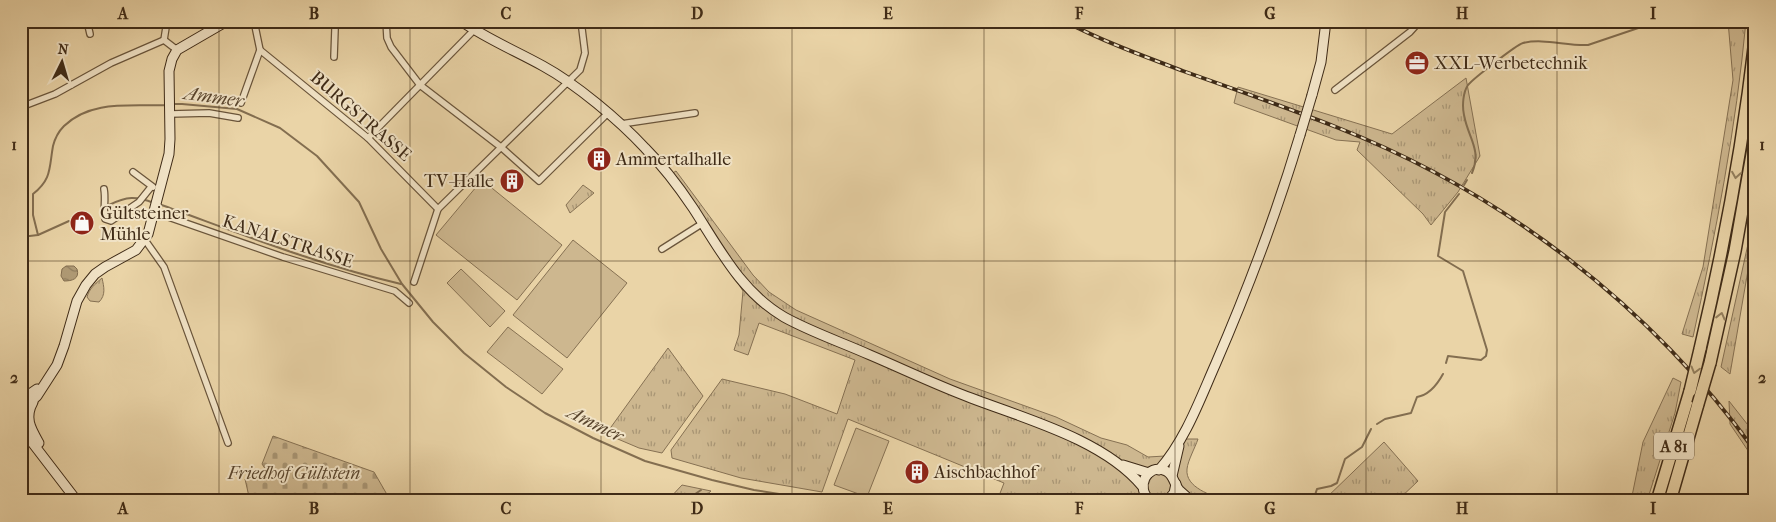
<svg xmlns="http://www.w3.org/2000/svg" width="1776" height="522" font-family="'IM FELL French Canon',serif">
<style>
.grass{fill:url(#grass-tufts);stroke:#867153}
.cemetery{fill:url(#cemetery-stones);stroke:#867153}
.pitch{fill:#cdb78f;stroke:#867153}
.water{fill:url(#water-waves);stroke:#836e50}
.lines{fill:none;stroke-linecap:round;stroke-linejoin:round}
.stream{stroke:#836e50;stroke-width:2}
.street-casing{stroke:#6a553b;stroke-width:8}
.secondary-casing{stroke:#3f2b17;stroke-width:11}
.highway-casing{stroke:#3f2b17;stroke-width:14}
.street{stroke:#f1e3c6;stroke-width:5.5}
.secondary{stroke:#f1e3c6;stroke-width:9}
.highway{stroke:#ead4a7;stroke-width:11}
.rail-casing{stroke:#3f2b17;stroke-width:4}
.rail{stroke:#f1e3c6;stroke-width:2;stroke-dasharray:5.5;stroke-linecap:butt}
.secondary-bridge-casing{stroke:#3f2b17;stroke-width:11;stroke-linecap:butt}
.highway-bridge-casing{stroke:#3f2b17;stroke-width:14;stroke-linecap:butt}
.secondary-bridge{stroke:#f1e3c6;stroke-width:9}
.highway-bridge{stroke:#ead4a7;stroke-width:11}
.oneway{stroke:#94805f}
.grid{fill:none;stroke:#3f2b17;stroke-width:1;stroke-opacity:0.55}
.labels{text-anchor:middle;stroke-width:4;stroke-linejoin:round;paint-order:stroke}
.shield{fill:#f1e3c6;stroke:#74624c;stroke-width:1}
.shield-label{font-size:16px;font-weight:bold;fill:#3f2b17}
.poi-label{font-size:18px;fill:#3f2b17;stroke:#f1e3c6;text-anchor:start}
.street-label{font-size:18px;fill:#3f2b17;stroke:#f1e3c6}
.park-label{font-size:18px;font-style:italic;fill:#5b472f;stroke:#f1e3c6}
.water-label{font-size:19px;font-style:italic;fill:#5b472f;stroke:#f1e3c6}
.neatline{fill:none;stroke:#3f2b17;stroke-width:2}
.grid-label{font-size:16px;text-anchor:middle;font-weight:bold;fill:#3f2b17}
</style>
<defs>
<pattern id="grass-tufts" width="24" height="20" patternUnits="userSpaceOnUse" patternTransform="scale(1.25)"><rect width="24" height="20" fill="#cdb78f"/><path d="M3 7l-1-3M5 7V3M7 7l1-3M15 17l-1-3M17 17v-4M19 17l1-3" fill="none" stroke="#a89574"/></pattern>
<pattern id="cemetery-stones" width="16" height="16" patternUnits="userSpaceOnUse" patternTransform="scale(1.25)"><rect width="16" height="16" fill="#cdb78f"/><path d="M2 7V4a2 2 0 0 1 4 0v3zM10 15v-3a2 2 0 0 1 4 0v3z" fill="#a89574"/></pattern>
<pattern id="water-waves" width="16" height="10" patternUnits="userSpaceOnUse" patternTransform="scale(1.25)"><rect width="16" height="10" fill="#b09b76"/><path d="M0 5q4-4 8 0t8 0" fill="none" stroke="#917f60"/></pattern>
</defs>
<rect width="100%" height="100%" fill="#ead4a7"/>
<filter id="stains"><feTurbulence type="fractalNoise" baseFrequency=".004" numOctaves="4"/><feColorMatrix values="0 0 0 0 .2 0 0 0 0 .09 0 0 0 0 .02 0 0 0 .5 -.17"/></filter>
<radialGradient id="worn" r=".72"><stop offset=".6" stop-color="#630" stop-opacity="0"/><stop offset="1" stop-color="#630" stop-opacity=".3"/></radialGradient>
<!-- grass -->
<g class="grass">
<path d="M 1728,21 L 1746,21 C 1736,128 1716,232 1693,337 L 1682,334 L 1703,267 L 1733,80 Z"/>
<polygon points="1466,78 1480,156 1458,192 1431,225 1423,214 1357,150 1360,142 1336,140 1234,103 1238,87 1392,134"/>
<path d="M 676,171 L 753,275 L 769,292 L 796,310 L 950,379 L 1056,417 L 1101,438 L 1127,445 L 1148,457 L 1165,456 L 1176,439 L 1198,439 C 1195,448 1188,460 1187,469 C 1185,488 1212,495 1225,501 L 997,501 L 1004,483 L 848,419 L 822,492 L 741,478 L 672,458 L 671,450 L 722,379 L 785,394 L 837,414 L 855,360 L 759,323 L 748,355 L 734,350 L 739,335 L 743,291 L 668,176 Z"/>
<polygon points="583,185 594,193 570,213 566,205"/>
<polygon points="1755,204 1755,230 1730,374 1721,367 1748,244"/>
<path d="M 102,278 C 104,287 106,295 99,302 L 90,301 L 87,297 C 89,289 95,284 102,278 Z"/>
<polygon points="668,348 703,396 662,453 639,448 606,434"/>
<polygon points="1673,378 1681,382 1675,413 1647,501 1631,501 1643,442"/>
<polygon points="1729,401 1755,434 1755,461 1730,424"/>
<polygon points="1384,442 1418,481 1397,501 1323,501"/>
<polygon points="682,485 711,491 699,501 667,501"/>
</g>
<!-- cemetery -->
<polygon class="cemetery" points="273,436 374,472 389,498 381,501 250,501 245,479 266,470 262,464"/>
<!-- pitch -->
<g class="pitch">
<polygon points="482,180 562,245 517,300 436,235"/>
<polygon points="573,240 627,283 567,358 513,315"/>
<polygon points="461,269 505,311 490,327 447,283"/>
<polygon points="508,327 563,369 542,394 487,352"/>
<polygon points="856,428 889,441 867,497 834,485"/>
</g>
<!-- water -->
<path class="water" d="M 66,266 L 74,266 L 77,269 C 80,279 72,281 64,281 L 61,276 L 62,269 Z"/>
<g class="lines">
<!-- stream -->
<g class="stream">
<polyline points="172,104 182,104 237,109 280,128 317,156 359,202 381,249 402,284 433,322 464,353 506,387 545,413 593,438 645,461 712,480 754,490 823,501"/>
<path d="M 1472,173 C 1482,149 1468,138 1464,115 C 1462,106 1463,92 1468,85 C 1473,79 1516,45 1523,43 C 1544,38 1566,46 1588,45 L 1659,21"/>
<polyline points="1464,185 1467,180"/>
<path d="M 159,204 C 239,233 318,265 401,284"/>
<path d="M 109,205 C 127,196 136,196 154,203"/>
<polyline points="38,235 69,221"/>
<path d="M 21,237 L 38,235 L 33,215 L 33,194 C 52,179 49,168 53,146 C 55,138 58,132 64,126 C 92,99 132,107 167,105"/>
<polyline points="1446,363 1448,356 1481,360 1486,356 1487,350 1463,271 1438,256 1445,212 1459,194"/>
<path d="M 1377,424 L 1385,419 L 1411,413 L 1417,397 C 1429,395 1437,385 1443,374"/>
<polyline points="685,501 701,490"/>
<polyline points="1313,501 1317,489 1331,486 1337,483 1345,459 1362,447 1371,429"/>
</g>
<defs>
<g id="street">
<polyline points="87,21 90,34"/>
<polyline points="333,21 335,29 334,57"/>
<polyline points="386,21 387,38 391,47 420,85 502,148 539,181 607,114"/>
<polyline points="164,40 167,21"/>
<polyline points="164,40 177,50"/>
<polyline points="260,50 368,138 438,209"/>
<polyline points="1335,90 1410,32 1420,21"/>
<polyline points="241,103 260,50 254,21"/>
<polyline points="21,107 55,94 111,63 164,40"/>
<polyline points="170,114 209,113 238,118"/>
<polyline points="621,124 695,113"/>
<polyline points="368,138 474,30"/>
<polyline points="133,172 153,187"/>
<path d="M 104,189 C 106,200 103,209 105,219 L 111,221 L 139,202 L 151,187"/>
<polyline points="154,212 283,257 395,291 409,303"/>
<polyline points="145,240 164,267 228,443"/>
<polyline points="662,249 703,223"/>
<polyline points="414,282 438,209 580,70 585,53 581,21"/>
</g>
<g id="secondary">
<path d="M 461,21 C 487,39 516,51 543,66 C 576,84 619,120 645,148 C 663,166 679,187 693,208 C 719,248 741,292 784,317 C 811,332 841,342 870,355 C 903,369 936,385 971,398 C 1026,419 1104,440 1142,486"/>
<polyline points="1312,95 1321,62 1326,21"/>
<polyline points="21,400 37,389"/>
<path d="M 33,402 C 24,418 31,429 39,443"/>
<polyline points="21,410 37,396 57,365 64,346 77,301 86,285 95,274 105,267 136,250 148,234 169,154 170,139 169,71 172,59 177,50 227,21"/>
<polyline points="21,428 77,501"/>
<polyline points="1123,465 1149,473"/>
<path d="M 1159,470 C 1186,439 1200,399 1216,363 C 1248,289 1277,212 1300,135"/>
<polyline points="1172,476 1179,446"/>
<path d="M 1151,501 C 1134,489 1147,462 1166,471 C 1174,475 1174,484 1179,490 C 1183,494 1187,497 1191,501"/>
<polyline points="1167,501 1174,493 1176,484"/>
</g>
<g id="highway">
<path d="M 1700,349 C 1724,247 1743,144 1755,40"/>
<polyline points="1710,363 1735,251 1755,137"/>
<polyline points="1657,501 1690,391"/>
<polyline points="1670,501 1698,404"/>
</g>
</defs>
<!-- street casing -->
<use href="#street" class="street-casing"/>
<!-- secondary casing -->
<use href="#secondary" class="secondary-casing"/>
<!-- highway casing -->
<use href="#highway" class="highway-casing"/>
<!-- street -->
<use href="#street" class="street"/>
<!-- secondary -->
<use href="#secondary" class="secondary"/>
<!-- highway -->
<use href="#highway" class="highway"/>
<defs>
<path id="rail" d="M 1064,21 C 1102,41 1143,56 1183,71 C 1234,89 1285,107 1336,127 C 1502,192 1651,306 1755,451"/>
</defs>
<!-- rail casing -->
<use href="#rail" class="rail-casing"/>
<!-- rail -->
<use href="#rail" class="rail"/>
<defs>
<polyline id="secondary-bridge" points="1300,135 1312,95"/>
<g id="highway-bridge">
<polyline points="1690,391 1700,349"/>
<polyline points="1698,404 1710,363"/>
</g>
</defs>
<!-- secondary-bridge casing -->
<use href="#secondary-bridge" class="secondary-bridge-casing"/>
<!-- highway-bridge casing -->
<use href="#highway-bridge" class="highway-bridge-casing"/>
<!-- secondary-bridge -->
<use href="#secondary-bridge" class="secondary-bridge"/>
<!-- highway-bridge -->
<use href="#highway-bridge" class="highway-bridge"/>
</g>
<!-- one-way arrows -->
<defs><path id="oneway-chevron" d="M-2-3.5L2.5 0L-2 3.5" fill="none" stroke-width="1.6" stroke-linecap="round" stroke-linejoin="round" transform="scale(1.25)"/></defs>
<g class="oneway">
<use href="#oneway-chevron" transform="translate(1736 175) rotate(99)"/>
<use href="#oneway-chevron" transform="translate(1721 316) rotate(-76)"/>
<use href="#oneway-chevron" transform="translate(1695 370) rotate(105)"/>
</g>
<!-- grid -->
<path class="grid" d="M 219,21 L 219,501M 410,21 L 410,501M 601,21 L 601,501M 792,21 L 792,501M 984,21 L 984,501M 1175,21 L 1175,501M 1366,21 L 1366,501M 1557,21 L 1557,501M 21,261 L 1755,261"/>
<!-- icons -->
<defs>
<symbol id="office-disc" viewBox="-11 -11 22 22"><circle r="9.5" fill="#8f2418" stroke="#f1e3c6"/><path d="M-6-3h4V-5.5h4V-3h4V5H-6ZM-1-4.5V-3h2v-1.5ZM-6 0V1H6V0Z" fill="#fff"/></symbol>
<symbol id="building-disc" viewBox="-11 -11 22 22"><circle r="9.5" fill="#8f2418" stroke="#f1e3c6"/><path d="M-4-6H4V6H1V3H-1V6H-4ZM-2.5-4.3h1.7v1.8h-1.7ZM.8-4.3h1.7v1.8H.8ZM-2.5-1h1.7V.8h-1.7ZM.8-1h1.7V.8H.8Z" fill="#fff"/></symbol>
<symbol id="shop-disc" viewBox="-11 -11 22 22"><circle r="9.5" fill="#8f2418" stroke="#f1e3c6"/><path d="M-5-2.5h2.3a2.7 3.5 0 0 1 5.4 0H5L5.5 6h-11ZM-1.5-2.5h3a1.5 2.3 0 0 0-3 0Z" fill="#fff"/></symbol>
</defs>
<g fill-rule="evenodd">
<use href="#office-disc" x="1403" y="49" width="28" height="28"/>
<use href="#building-disc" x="585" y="145" width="28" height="28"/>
<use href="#building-disc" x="498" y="167" width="28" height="28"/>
<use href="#shop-disc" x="68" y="209" width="28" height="28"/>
<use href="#building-disc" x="903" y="458" width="28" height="28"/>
</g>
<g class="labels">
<!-- shield labels -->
<rect class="shield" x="1654" y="432.5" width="40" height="27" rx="4"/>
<g class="shield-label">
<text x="1674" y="452">A 81</text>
</g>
<!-- poi labels -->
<g class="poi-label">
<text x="1434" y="69">XXL-Werbetechnik</text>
<text x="616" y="165">Ammertalhalle</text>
<text x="494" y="187" text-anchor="end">TV-Halle</text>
<text x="100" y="219">Gültsteiner<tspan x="100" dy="21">Mühle</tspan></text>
<text x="934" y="478">Aischbachhof</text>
</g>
<!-- street labels -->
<g class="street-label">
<text transform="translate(361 116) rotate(41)" y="6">BURGSTRASSE</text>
<text transform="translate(288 241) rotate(18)" y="6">KANALSTRASSE</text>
</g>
<!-- park labels -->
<g class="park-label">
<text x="294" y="479">Friedhof Gültstein</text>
</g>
<!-- water labels -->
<g class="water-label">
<text transform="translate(214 96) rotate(8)" y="7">Ammer</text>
<text transform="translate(596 423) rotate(26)" y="7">Ammer</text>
</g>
</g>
<!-- margin -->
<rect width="1776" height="522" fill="none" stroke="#ead4a7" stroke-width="55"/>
<!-- north arrow -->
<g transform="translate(62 62) rotate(5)" stroke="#f1e3c6" stroke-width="4" paint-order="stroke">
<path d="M0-4L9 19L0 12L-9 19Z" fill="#3f2b17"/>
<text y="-8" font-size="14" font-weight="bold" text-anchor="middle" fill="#3f2b17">N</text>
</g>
<rect x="28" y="28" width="1720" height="466" class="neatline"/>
<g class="grid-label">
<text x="123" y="19">A</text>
<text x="314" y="19">B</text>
<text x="506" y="19">C</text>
<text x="697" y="19">D</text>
<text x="888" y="19">E</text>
<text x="1079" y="19">F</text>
<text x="1270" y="19">G</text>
<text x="1462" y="19">H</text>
<text x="1653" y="19">I</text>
<text x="14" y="150">1</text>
<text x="1762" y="150">1</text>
<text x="14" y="383">2</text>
<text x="1762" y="383">2</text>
<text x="123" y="514">A</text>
<text x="314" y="514">B</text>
<text x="506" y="514">C</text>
<text x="697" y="514">D</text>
<text x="888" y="514">E</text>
<text x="1079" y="514">F</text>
<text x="1270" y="514">G</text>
<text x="1462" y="514">H</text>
<text x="1653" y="514">I</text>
</g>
<rect width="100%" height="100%" filter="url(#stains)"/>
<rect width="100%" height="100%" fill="url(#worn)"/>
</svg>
